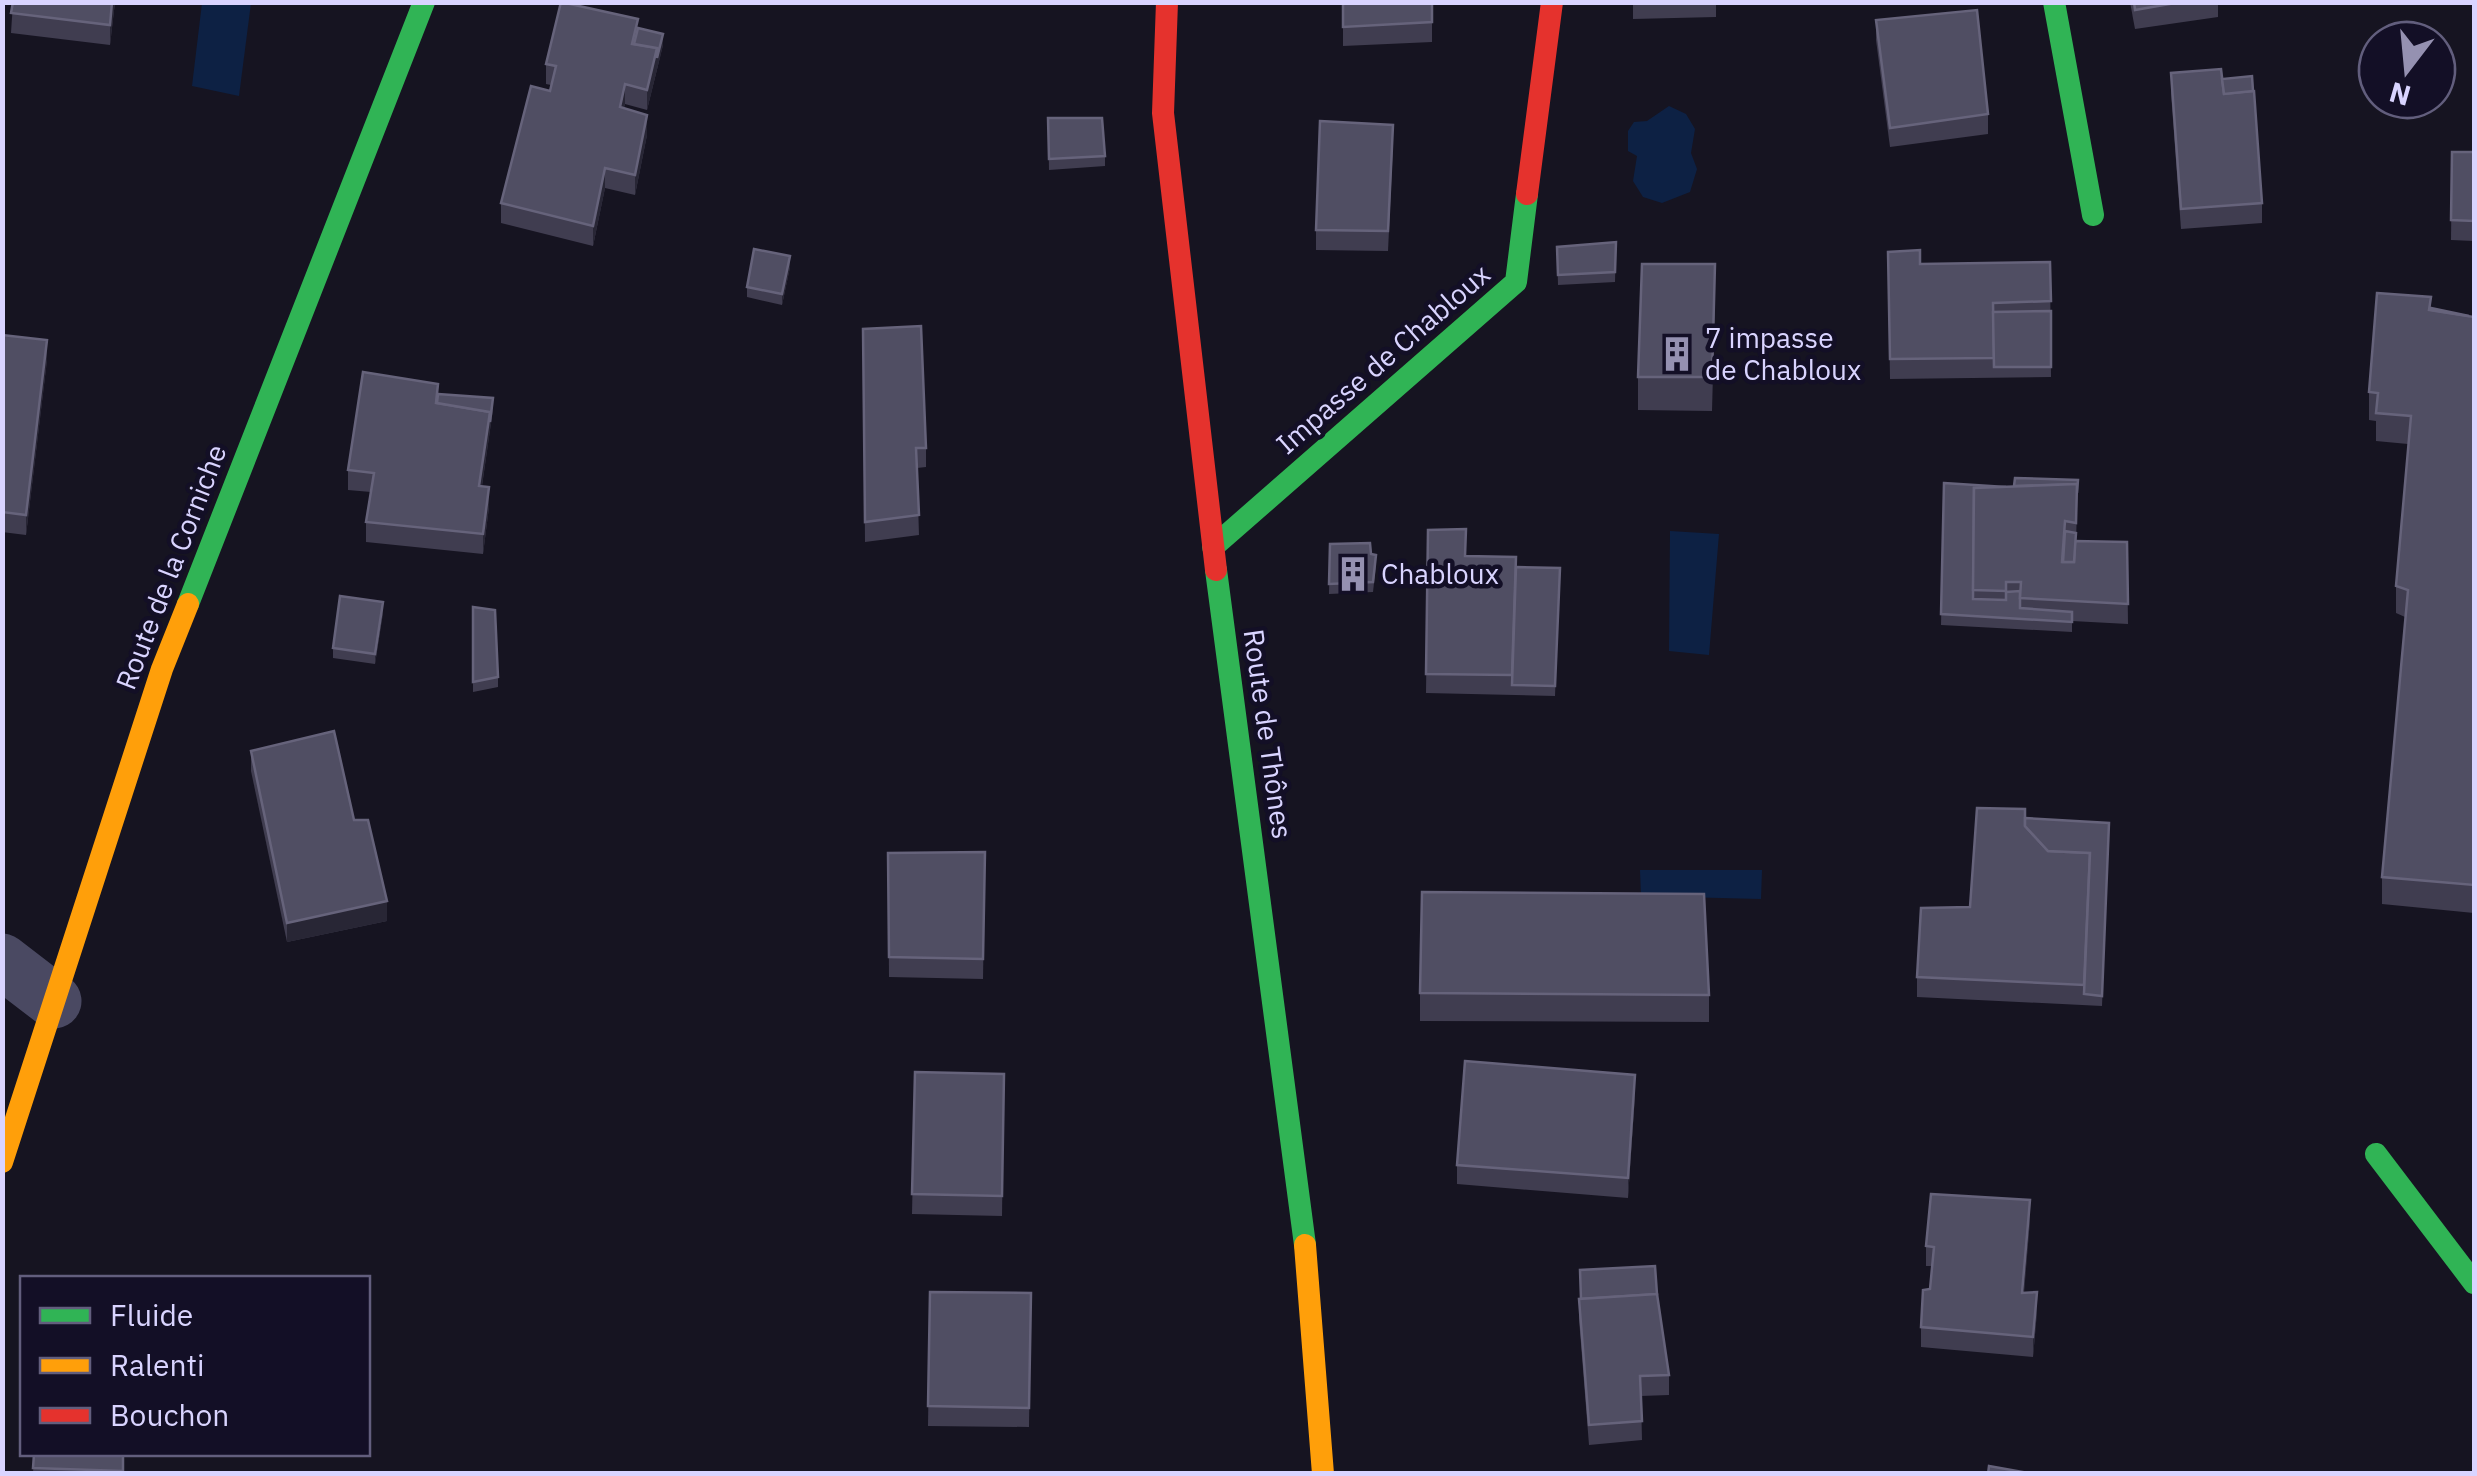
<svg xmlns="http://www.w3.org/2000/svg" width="2477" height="1476" font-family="'IBM Plex Sans',sans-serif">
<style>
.water{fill:#0d2144}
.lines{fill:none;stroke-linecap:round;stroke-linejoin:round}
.street{stroke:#4a4962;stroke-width:55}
.fast{stroke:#30b455;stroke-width:22}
.slow{stroke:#ff9f0a;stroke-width:22}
.jam{stroke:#e5322d;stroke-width:22}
.wall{fill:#403d50}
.shaded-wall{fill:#282635}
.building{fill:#504e63;stroke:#66637b;stroke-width:2.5}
.labels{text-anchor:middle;stroke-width:9;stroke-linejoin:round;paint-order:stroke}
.poi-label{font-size:28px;fill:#d9d4ff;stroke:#130f26;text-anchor:start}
.street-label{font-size:28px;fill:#d9d4ff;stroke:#130f26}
</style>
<rect width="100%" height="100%" fill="#161421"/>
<!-- water -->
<g class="water">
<polygon points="202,3 251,3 239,96 192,86"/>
<polygon points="1669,106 1686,114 1695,129 1691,153 1697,169 1690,192 1662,203 1643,197 1633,181 1637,156 1628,151 1628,131 1634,122 1647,121"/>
<polygon points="1670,531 1719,534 1709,655 1669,651"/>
<polygon points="1640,870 1762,870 1761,899 1641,896"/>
</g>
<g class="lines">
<!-- street -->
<polyline class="street" points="2,961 54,1001"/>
<!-- fast -->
<g class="fast">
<polyline points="2054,2 2093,215"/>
<polyline points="1213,547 1516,282 1527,194"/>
<polyline points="1216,570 1305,1245"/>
<polyline points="188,604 424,2"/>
<polyline points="2376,1154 2474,1283"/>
</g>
<!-- slow -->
<g class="slow">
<polyline points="2,1162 162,669 188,604"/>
<polyline points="1305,1245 1323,1474"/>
</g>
<!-- jam -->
<g class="jam">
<polyline points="1167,2 1163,113 1216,570"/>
<polyline points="1527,194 1552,2"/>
</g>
</g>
<!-- wall -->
<g class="wall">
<polygon points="13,2 115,2 110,45 11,33"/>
<polygon points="1343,2 1432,2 1432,42 1343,46"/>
<polygon points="1633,2 1716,2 1716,17 1633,19"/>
<polygon points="2130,2 2218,2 2218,17 2135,29"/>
<polygon points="1876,20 1988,114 1988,134 1890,147 1876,40"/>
<polygon points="638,28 663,45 647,110 625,104 624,108 647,135 635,195 605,188 593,246 501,223 501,203 550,91 551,85 546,84 546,64"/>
<polygon points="2171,73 2222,79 2262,203 2262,223 2181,229 2171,93"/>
<polygon points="1048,118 1105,156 1105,166 1049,170"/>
<polygon points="1393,145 1388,251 1316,250 1316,230"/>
<polygon points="2452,152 2474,152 2474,241 2451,240"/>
<polygon points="1616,242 1615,282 1558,285 1557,247"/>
<polygon points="1888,252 1920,264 2050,262 2051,377 1890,379"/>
<polygon points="790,267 782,305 747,297 747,287"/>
<polygon points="1715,298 1712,411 1638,410 1638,377"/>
<polygon points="2431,310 2474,317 2474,913 2382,904 2382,877 2405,617 2396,613 2396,586 2408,444 2376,441 2376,421 2369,420 2369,392"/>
<polygon points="863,329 926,448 926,467 917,468 919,535 865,542"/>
<polygon points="2,335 47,360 26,535 2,532"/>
<polygon points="438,394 493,409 482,486 489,507 483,554 366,542 366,522 371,492 348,490 348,470"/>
<polygon points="2078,480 2076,541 2127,542 2128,624 2072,621 2072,632 1941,625 1944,483 2006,487"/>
<polygon points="1428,530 1466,556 1516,567 1560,568 1555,696 1426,693"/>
<polygon points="1330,544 1371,554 1376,565 1373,592 1329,594"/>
<polygon points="383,613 375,664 333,658 333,648"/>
<polygon points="498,677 498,687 473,692 473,682"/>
<polygon points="251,751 354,820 387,921 287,942 251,771"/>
<polygon points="2025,819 2109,823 2102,1006 1917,997 1917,977 1970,907"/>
<polygon points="985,852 983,979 889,977 888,853"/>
<polygon points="1420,993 1709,995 1709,1022 1420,1021"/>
<polygon points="915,1072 1004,1074 1002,1216 912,1214"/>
<polygon points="1635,1095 1628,1198 1457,1184 1457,1165"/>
<polygon points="2030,1220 2024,1293 2037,1312 2033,1357 1921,1347 1921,1327 1930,1289 1932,1266 1926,1266 1926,1246"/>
<polygon points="930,1292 1031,1293 1029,1427 928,1426"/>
<polygon points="1657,1294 1669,1375 1669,1395 1641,1396 1642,1440 1589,1445 1579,1319 1579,1299"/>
<polygon points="34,1454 123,1454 123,1474 33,1474"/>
</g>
<!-- shaded-wall -->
<g class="shaded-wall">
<polygon points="112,2 115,2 110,45 110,25"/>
<polygon points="663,34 663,45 647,110 647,90 657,48"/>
<polygon points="625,84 625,104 620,127 620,107"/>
<polygon points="647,115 647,135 635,195 635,175"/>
<polygon points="605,168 605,188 593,246 593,226"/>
<polygon points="790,256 790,267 782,305 782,294"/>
<polygon points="47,340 47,360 26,535 26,515"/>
<polygon points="493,398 493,409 479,506 479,486"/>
<polygon points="489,487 489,507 483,554 483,534"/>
<polygon points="383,602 383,613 375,664 375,654"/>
<polygon points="387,901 387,921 287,942 287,923"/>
<polygon points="1635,1075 1635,1095 1628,1198 1628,1178"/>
<polygon points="2030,1200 2030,1220 2022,1313 2022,1293"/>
<polygon points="2037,1292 2037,1312 2033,1357 2033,1337"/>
</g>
<!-- building -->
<g class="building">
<polygon points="13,2 112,2 110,25 11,13"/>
<polygon points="561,2 638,19 632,44 657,48 647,90 625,84 620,107 647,115 635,175 605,168 593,226 501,203 531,86 550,91 556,66 546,64"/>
<polygon points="1343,2 1432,2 1432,22 1343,27"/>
<polygon points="2134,2 2181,2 2135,10"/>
<polygon points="1977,10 1988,114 1890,128 1876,20"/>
<polygon points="638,28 663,34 657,58 657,48 634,44"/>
<polygon points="2221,69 2224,94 2254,91 2262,203 2181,209 2171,73"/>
<polygon points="2252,76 2253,91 2224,94 2222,79"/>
<polygon points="1048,118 1102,118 1105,156 1049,159"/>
<polygon points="1320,121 1393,125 1388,231 1316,230"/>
<polygon points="2452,152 2474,152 2474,221 2451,220"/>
<polygon points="1616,242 1615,272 1558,275 1557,247"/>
<polygon points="754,249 790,256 782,294 747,287"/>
<polygon points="1920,250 1920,264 2050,262 2051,301 1993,303 1994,358 1890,359 1888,252"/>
<polygon points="1642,264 1715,264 1712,377 1638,377"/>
<polygon points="2377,293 2431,297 2429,310 2474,317 2474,885 2382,877 2408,590 2396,586 2411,416 2376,413 2378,393 2369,392"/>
<polygon points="2431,308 2469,316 2431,310"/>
<polygon points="2051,311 2051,367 1994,367 1993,312"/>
<polygon points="921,326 926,448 916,448 919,515 865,522 863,329"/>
<polygon points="2,335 47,340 26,515 2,512"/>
<polygon points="363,372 438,384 436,403 490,412 479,486 489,487 483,534 366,522 374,473 348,470"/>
<polygon points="438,394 493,398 490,422 490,412 437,403"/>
<polygon points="2015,478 2078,480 2077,493 2077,484 2014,486"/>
<polygon points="1944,483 2006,487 1974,488 1973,599 2006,600 2006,592 2020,591 2020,608 2072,612 2072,622 1941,614"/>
<polygon points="2077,484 2076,523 2065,521 2062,562 2074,562 2075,541 2127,542 2128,604 2020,598 2021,582 2006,582 2006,591 1973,590 1974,488"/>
<polygon points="1466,529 1465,556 1516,557 1512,675 1426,674 1428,530"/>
<polygon points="2065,531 2076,533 2074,562 2063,562"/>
<polygon points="1370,543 1371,554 1376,555 1373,582 1329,584 1330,544"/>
<polygon points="1516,567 1560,568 1555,686 1512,685"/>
<polygon points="340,596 383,602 375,654 333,648"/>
<polygon points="473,607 495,610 498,677 473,682"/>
<polygon points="334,731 354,820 368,820 387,901 287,923 251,751"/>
<polygon points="1977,808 2025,809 2025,826 2048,851 2090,853 2084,985 1917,977 1921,908 1970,907"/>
<polygon points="2025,818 2109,823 2102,996 2084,994 2090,853 2048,851 2025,826"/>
<polygon points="985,852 983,959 889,957 888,853"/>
<polygon points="1422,892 1704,894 1709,995 1420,993"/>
<polygon points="1465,1061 1635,1075 1628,1178 1457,1165"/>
<polygon points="915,1072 1004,1074 1002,1196 912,1194"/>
<polygon points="1931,1194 2030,1200 2022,1293 2037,1292 2033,1337 1921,1327 1923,1290 1930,1289 1934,1247 1926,1246"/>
<polygon points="1655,1266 1657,1294 1581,1299 1580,1270"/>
<polygon points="930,1292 1031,1293 1029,1408 928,1406"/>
<polygon points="1657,1294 1669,1375 1640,1376 1642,1421 1589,1425 1579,1299"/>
<polygon points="34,1454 123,1454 123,1471 33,1468"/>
<polygon points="1989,1466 2034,1474 1988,1474"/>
</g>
<!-- icons -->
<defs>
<symbol id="building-bare" viewBox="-9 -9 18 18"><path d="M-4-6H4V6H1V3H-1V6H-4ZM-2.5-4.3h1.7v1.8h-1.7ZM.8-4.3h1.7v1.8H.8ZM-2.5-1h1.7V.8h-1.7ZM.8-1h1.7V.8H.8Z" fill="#9591b1" stroke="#130f26" stroke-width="2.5" paint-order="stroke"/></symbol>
</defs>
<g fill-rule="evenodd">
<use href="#building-bare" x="1652" y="329" width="50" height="50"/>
<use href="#building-bare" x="1328" y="549" width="50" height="50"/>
</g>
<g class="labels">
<!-- poi labels -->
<g class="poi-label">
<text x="1705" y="348">7 impasse<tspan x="1705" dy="32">de Chabloux</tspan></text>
<text x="1381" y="584">Chabloux</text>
</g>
<!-- street labels -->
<g class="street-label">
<text transform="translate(1383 359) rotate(-41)" y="10">Impasse de Chabloux</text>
<text transform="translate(171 567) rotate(-69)" y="10">Route de la Corniche</text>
<text transform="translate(1268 734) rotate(82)" y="10">Route de Thônes</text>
</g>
</g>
<!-- border -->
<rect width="2477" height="1476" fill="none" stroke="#d9d4ff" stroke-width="10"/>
<!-- legend -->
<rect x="20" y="1276" width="350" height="180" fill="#130f26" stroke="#625e7d" stroke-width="2.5"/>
<rect x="40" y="1308" width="50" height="15" fill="#30b455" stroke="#625e7d" stroke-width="2.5"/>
<text x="110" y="1326" font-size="30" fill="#d9d4ff">Fluide</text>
<rect x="40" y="1358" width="50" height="15" fill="#ff9f0a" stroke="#625e7d" stroke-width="2.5"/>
<text x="110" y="1376" font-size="30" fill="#d9d4ff">Ralenti</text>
<rect x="40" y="1408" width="50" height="15" fill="#e5322d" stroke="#625e7d" stroke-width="2.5"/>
<text x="110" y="1426" font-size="30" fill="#d9d4ff">Bouchon</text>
<!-- north arrow -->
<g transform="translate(2407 70) rotate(196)"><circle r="48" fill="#130f26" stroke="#625e7d" stroke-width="2.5"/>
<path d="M0-8L18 38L0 25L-18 38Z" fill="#9591b1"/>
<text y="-15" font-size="28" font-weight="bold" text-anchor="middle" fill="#d9d4ff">N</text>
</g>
</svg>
